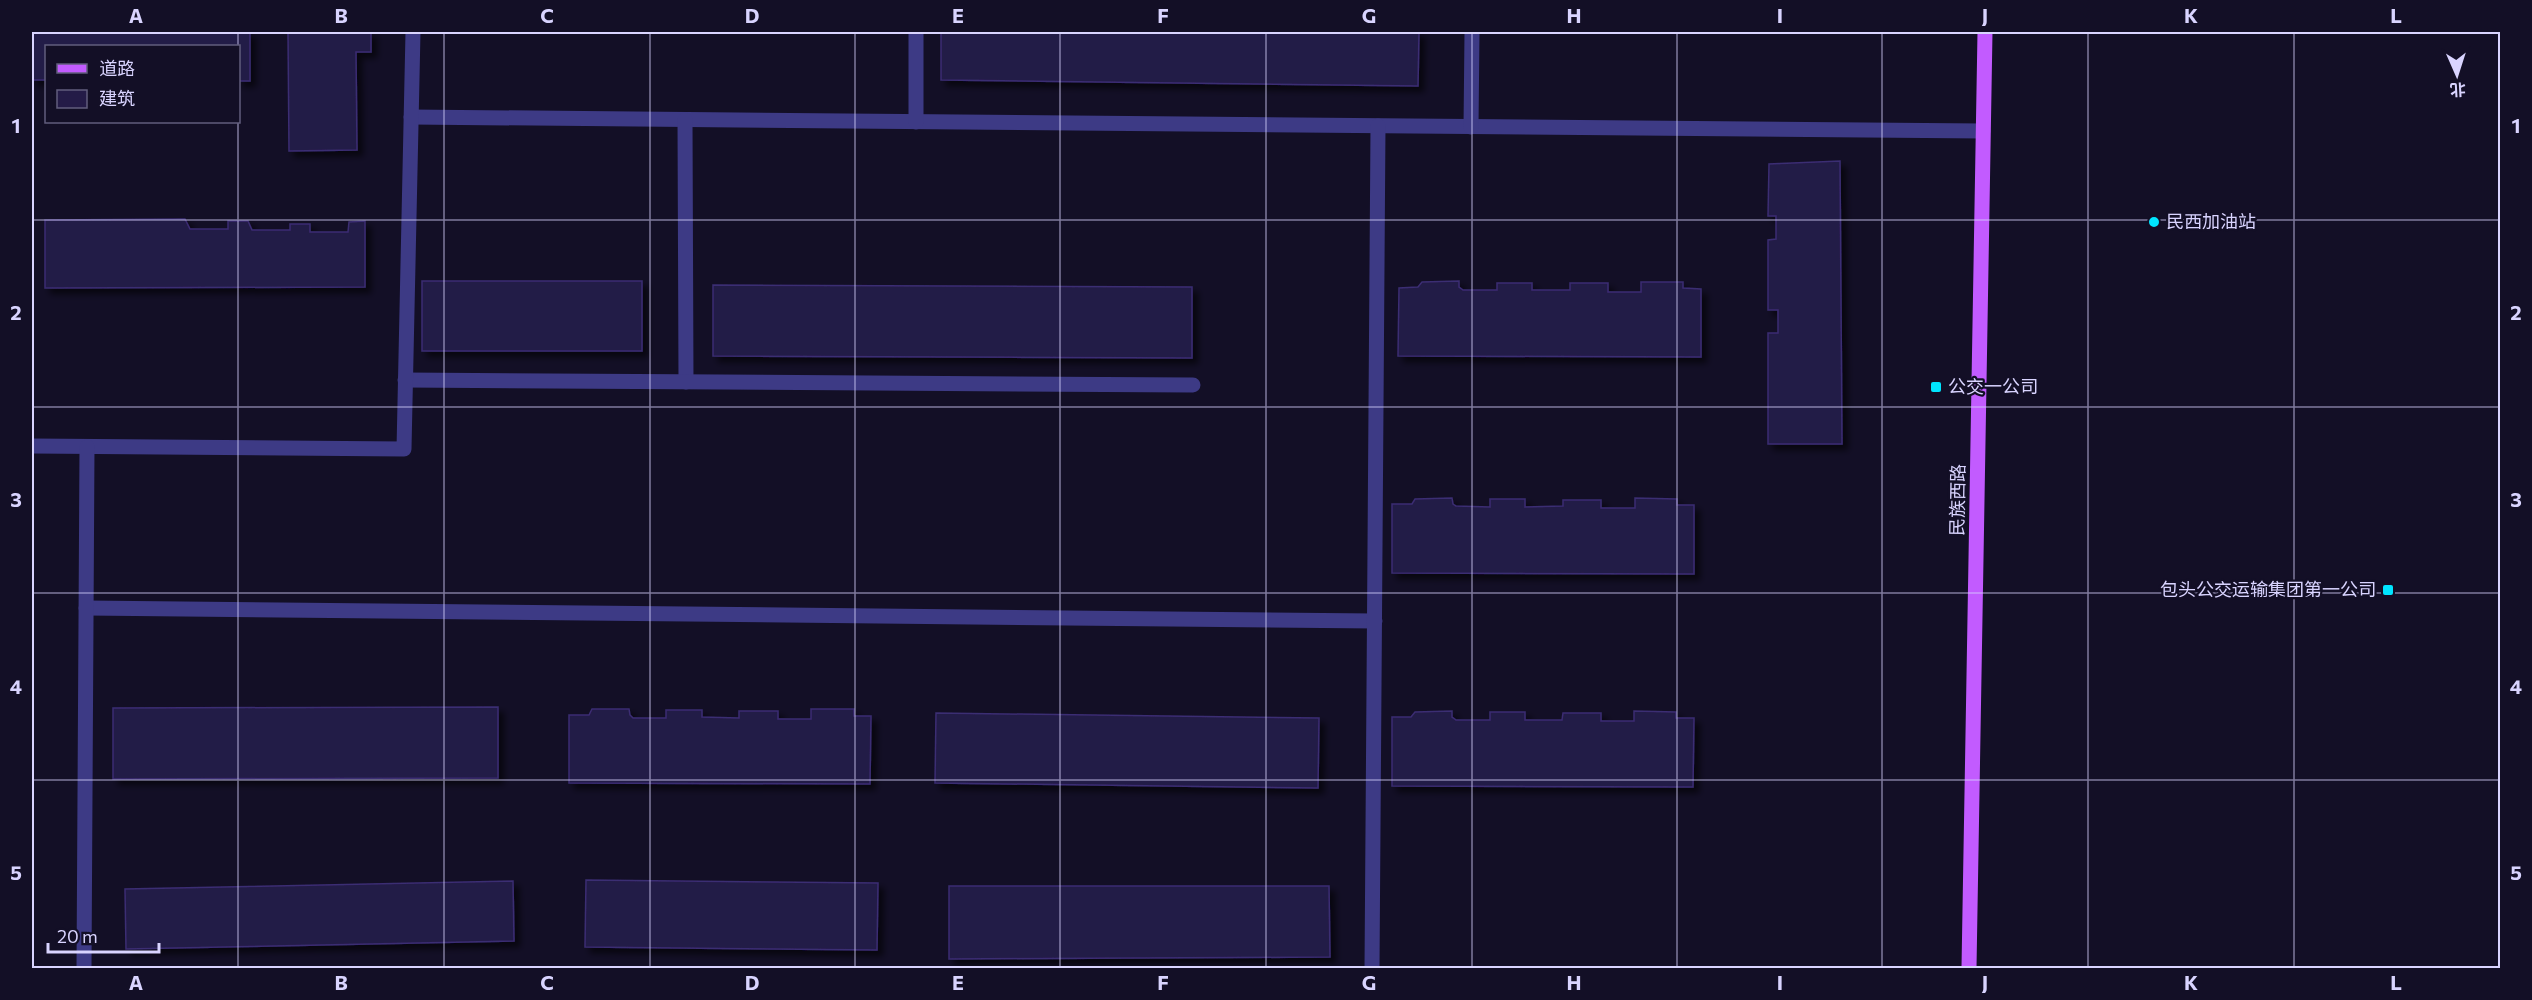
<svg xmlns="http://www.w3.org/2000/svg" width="2532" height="1000" font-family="Commissioner,'Noto Sans SC',sans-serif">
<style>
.building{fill:#241b47;stroke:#3b2d73;stroke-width:1.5;filter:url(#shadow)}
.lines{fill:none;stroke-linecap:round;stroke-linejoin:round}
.minor{stroke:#3d3a85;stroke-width:15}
.major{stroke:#c25bff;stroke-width:15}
.grid{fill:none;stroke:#d9d4ff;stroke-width:1.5;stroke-opacity:0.55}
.poi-dot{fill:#00e5ff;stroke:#130f26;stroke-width:2}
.labels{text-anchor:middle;stroke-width:4.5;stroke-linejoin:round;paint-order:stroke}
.poi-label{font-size:18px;fill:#d9d4ff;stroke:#130f26;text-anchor:start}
.street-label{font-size:18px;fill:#d9d4ff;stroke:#130f26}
.neatline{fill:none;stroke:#d9d4ff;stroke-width:2}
.grid-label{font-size:20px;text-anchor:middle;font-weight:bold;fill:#d9d4ff}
</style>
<defs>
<filter id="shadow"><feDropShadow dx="5.5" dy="5.5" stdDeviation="3" flood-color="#0009"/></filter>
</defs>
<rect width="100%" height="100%" fill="#130f26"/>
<!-- building -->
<g class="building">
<polygon points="32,32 250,32 250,81 238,81 238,46 46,46 46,80 32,80"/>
<polygon points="288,32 371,32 371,52 356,52 357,150 289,151"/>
<polygon points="941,32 1419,32 1418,86 941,80"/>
<polygon points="1840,161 1842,444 1768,444 1768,333 1778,333 1778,310 1768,310 1768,240 1776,239 1776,216 1768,216 1769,164"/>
<polygon points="185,219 190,229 228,229 228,221 248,221 252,230 290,230 290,224 310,224 310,232 348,232 349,222 365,221 365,287 45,288 45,220"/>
<rect x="422" y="281" width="220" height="70"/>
<polygon points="1459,281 1459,287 1463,290 1497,290 1497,283 1532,283 1532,290 1570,290 1570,283 1608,283 1608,292 1641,292 1641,282 1683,282 1683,288 1701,289 1701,357 1398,356 1399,288 1418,287 1422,282"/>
<polygon points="713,285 1192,287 1192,358 713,356"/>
<polygon points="1452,498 1453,504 1456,506 1490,507 1490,499 1525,499 1525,507 1563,506 1563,500 1601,500 1601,508 1635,508 1635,498 1677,499 1677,505 1694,505 1694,574 1392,573 1392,504 1412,504 1415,499"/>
<polygon points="498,707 498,778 113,779 113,708"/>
<polygon points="592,709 629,709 630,715 633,718 666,718 666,710 702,710 702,717 739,718 739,711 778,711 778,719 811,719 811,709 854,709 854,716 871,716 870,784 569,783 569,715 589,715"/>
<polygon points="1452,711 1452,717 1456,720 1490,720 1490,712 1525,712 1525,720 1562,720 1563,713 1601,713 1601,721 1634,721 1634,711 1676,712 1676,718 1694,718 1693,787 1392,786 1392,717 1411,717 1415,712"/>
<polygon points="936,713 1319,718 1318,788 935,783"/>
<polygon points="586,880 878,883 877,950 585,947"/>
<polygon points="513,881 514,941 126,949 125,889"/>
<polygon points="949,886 1329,886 1330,957 949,959"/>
</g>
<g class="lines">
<!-- minor -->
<g class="minor">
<polyline points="411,117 1983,131"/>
<polyline points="685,120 686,382"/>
<polyline points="916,122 916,32"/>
<polyline points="1471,127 1472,32"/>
<polyline points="405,380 1193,385"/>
<polyline points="32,446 404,449 413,32"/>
<polyline points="86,608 1375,621"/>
<polyline points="84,968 87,447"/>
<polyline points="1372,968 1378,126"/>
</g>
<!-- major -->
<polyline class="major" points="1969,968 1985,32"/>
</g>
<!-- grid -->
<path class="grid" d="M 238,32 L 238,46M 444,32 L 444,968M 650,32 L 650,968M 855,32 L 855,968M 1060,32 L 1060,968M 1266,32 L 1266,968M 1472,32 L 1472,968M 1677,32 L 1677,968M 1882,32 L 1882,968M 2088,32 L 2088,968M 2294,32 L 2294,968M 238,46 L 238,122M 238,122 L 238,968M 32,220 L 2500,220M 32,407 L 2500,407M 32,593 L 2500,593M 32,780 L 2500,780"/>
<!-- markers -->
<g class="poi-dot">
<circle cx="2154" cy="222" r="6"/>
<rect x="1930" y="381" width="12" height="12" rx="3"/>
<rect x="2382" y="584" width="12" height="12" rx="3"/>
</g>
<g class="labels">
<!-- poi labels -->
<g class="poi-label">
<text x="2166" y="228">民西加油站</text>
<text x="1948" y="393">公交一公司</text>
<text x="2376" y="596" text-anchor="end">包头公交运输集团第一公司</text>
</g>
<!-- street labels -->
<g class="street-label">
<text transform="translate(1958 500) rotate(-89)" y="6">民族西路</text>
</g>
</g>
<!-- border -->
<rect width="2532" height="1000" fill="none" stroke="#130f26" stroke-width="66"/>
<!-- legend -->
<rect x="45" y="45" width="195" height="78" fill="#130f26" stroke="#625e7d" stroke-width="1.5"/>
<rect x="57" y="64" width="30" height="9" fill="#c25bff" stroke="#625e7d" stroke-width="1.5"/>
<text x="99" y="75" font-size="18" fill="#d9d4ff">道路</text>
<rect x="57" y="90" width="30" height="18" fill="#241b47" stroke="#625e7d" stroke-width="1.5"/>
<text x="99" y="105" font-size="18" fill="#d9d4ff">建筑</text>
<!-- north arrow -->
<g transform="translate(2457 75) rotate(177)" stroke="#130f26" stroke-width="4.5" paint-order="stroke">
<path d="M0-4.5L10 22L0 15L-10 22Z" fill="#d9d4ff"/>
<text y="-9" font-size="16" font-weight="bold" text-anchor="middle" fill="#d9d4ff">北</text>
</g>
<!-- scale -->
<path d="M48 943v9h111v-9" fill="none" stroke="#d9d4ff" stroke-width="3"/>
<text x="57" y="943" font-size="18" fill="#d9d4ff" stroke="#130f26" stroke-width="4.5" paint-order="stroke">20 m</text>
<rect x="33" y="33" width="2466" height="934" class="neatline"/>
<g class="grid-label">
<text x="136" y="23">A</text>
<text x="341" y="23">B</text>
<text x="547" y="23">C</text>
<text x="752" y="23">D</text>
<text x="958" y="23">E</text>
<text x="1163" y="23">F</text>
<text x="1369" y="23">G</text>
<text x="1574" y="23">H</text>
<text x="1780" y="23">I</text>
<text x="1985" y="23">J</text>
<text x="2191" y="23">K</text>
<text x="2396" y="23">L</text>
<text x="16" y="133">1</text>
<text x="2516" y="133">1</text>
<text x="16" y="320">2</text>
<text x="2516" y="320">2</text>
<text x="16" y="507">3</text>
<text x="2516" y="507">3</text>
<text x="16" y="694">4</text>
<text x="2516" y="694">4</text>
<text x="16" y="880">5</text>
<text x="2516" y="880">5</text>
<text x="136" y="990">A</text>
<text x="341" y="990">B</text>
<text x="547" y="990">C</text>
<text x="752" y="990">D</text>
<text x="958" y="990">E</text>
<text x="1163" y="990">F</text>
<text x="1369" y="990">G</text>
<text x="1574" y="990">H</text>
<text x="1780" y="990">I</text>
<text x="1985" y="990">J</text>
<text x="2191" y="990">K</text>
<text x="2396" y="990">L</text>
</g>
</svg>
